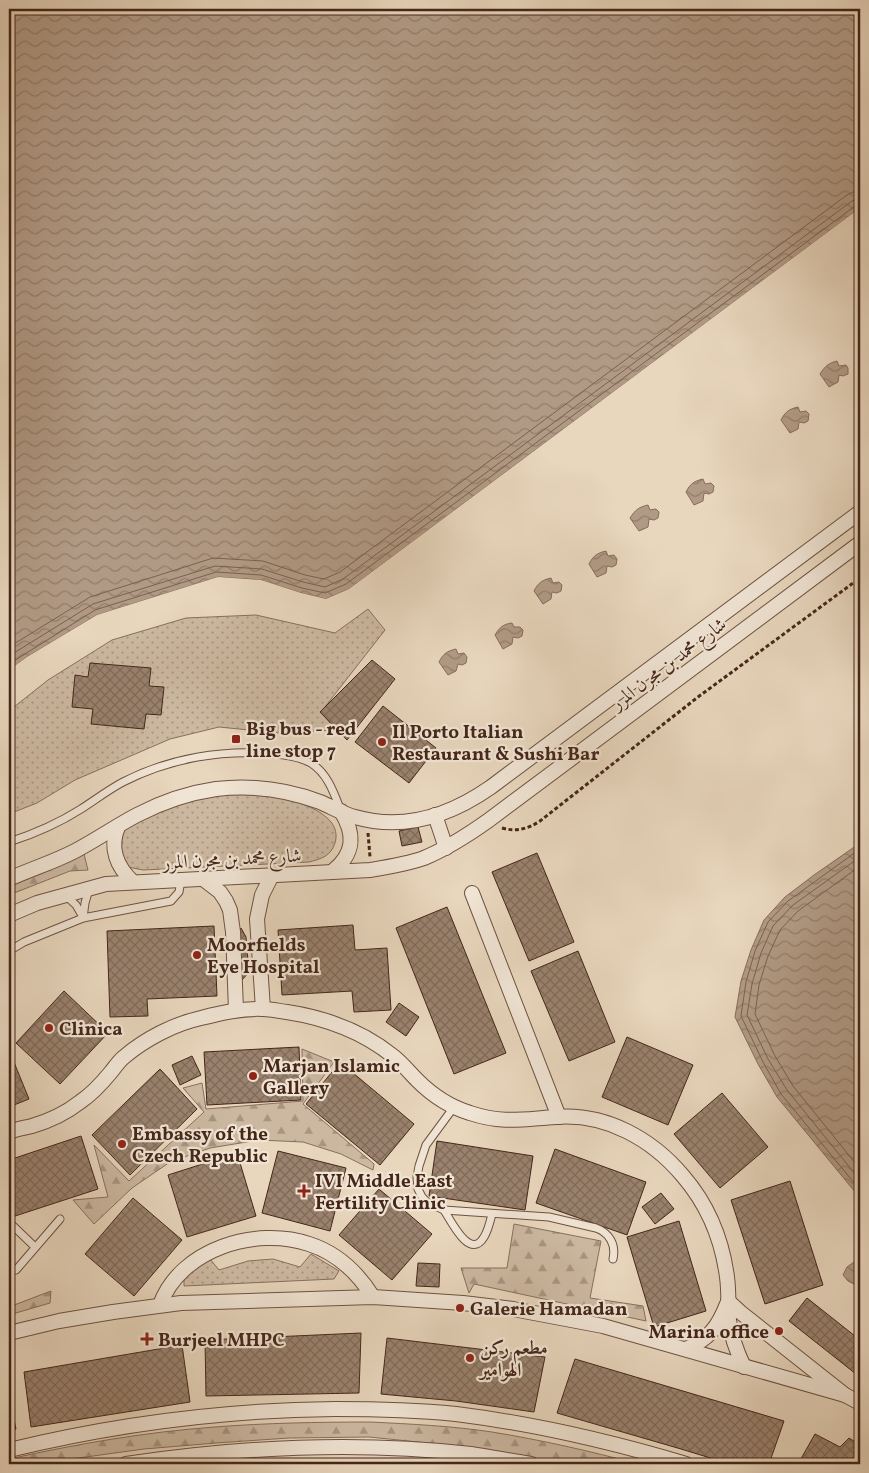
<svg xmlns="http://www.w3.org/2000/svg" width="869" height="1473" font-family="Vollkorn,Amiri,serif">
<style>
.grass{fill:url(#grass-dots);stroke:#886f5d}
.forest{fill:url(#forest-firs);stroke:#886f5d}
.water{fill:url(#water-waves);stroke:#866c5a}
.pier{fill:#e8d6bd}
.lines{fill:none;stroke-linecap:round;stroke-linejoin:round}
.shore{stroke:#7b604f;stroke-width:1}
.building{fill:url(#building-cross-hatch);stroke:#452619}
.lane-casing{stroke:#6e5242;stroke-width:9}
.street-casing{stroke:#6e5242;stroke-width:16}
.path{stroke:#452619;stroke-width:3;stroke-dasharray:4 2.5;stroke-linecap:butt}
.lane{stroke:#f0e4d4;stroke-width:7}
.street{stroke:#f0e4d4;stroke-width:14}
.poi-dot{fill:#8f2418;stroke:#f0e4d4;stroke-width:2}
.labels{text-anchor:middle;stroke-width:4.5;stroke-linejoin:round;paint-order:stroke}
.street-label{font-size:19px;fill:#452619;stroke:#f0e4d4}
.poi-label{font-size:19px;font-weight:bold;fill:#452619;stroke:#f0e4d4;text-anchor:start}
</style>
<defs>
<pattern id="grass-dots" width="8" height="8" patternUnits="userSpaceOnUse" patternTransform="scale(1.25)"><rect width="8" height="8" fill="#ccb8a1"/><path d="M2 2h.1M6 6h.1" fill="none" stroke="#a79582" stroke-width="1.8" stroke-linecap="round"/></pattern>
<pattern id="forest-firs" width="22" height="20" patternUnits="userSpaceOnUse" patternTransform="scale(1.25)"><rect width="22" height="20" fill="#ccb8a1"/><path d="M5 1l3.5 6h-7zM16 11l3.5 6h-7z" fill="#a79582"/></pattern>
<pattern id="water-waves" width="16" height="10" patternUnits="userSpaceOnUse" patternTransform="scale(1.25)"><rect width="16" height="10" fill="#b19a85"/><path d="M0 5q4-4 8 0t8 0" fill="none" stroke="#927d6c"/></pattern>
<pattern id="building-cross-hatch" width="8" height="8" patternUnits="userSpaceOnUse" patternTransform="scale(1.25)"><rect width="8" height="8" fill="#9a826e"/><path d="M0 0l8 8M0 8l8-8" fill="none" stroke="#7f6a5a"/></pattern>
</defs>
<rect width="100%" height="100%" fill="#e8d6bd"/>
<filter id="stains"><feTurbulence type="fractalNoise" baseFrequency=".004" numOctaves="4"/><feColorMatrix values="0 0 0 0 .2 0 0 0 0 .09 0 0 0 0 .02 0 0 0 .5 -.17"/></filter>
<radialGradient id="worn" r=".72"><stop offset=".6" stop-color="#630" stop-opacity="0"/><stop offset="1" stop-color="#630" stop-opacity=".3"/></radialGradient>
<!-- grass -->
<g class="grass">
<polygon points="368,609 385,630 321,712 336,730 279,733 219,727 170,739 75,780 37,803 9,814 9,711 48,680 112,640 186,618 256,615 335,633"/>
<path d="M 262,792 C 284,798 345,810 335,843 C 331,856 321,859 309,862 L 143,870 L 128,867 L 114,840 L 120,825 L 185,797 Z"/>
<polygon points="311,1254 339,1271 334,1279 184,1286 184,1274 210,1259 219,1270 248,1261 273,1259 300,1267"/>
</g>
<!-- forest -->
<g class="forest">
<polygon points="82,846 88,870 70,871 9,895 9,882"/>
<polygon points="302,1049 334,1062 303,1104 374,1164 373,1170 341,1154 303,1142 259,1140 210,1148 170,1162 132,1188 94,1224 73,1200 108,1197 94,1145 129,1181 204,1112 183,1088 202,1083 206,1109 303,1101"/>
<polygon points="514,1224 601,1241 590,1298 643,1306 646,1321 474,1284 469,1293 461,1268 507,1268"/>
<polygon points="51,1291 50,1303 9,1315 9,1307"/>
<path d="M 370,1422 C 411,1424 452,1426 492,1432 C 541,1440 590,1451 638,1464 L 560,1464 L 489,1451 L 428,1443 L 369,1437 L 289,1438 L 216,1443 L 144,1449 L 64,1460 L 46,1464 L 9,1464 L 9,1459 C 77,1444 145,1432 215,1427 C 266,1423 318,1422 370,1422 Z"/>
</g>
<!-- water -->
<g class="water">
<polygon points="9,9 860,9 860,208 349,589 326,599 301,593 261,580 218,577 97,615 27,657 9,670"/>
<path d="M 837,361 L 839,366 L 846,365 L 848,368 L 848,374 L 843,376 L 839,375 L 838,382 L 829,387 L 820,374 C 825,366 829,363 837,361 Z"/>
<path d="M 798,407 L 800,412 L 806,411 L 809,414 L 808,421 L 804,423 L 799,422 L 798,429 L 790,433 L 781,420 C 785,412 789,409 798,407 Z"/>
<path d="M 703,479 L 705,484 L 711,483 L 714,486 L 713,492 L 709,494 L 704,493 L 703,501 L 694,505 L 686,492 C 690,484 694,481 703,479 Z"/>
<path d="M 648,505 L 650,510 L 656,509 L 659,512 L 658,518 L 654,520 L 649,519 L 648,527 L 639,531 L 630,518 C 635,510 639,507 648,505 Z"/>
<path d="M 606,551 L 608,556 L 614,555 L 617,559 L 616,565 L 612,567 L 607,566 L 606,573 L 597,577 L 589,564 C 593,556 597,553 606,551 Z"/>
<path d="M 551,578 L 553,583 L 559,582 L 562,585 L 561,591 L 557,593 L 552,592 L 551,599 L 543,604 L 534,591 C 538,583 542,580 551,578 Z"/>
<path d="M 512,623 L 514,627 L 520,627 L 523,630 L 522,636 L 518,638 L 513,637 L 512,644 L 503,649 L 495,635 C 499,628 503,624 512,623 Z"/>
<path d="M 456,649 L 458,654 L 464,653 L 467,657 L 466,663 L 462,665 L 458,664 L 456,671 L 448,675 L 439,662 C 443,654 447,651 456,649 Z"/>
<polygon points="860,843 860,1198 777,1097 758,1064 735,1017 741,981 751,950 764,920 785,897 814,875"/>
<polygon points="857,1260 860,1261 860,1287 848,1281 843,1275 847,1267"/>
</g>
<!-- pier -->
<polygon class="pier" points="860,208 860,211 350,591 326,601 300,596 260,582 218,579 98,617 9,672 9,670 27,657 97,615 218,577 261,580 301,593 326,599 349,589"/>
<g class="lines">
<!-- shore -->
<g class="shore">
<polyline points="9,647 90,597 213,558 263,561 305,575 324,579 340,572 847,195 853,192 860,191"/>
<polyline points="9,656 93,604 215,566 262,569 303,582 325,587 343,579 852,201 860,198"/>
<polyline points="9,664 95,610 216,572 261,575 302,588 325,593 346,584 855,206 860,204"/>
<polyline points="860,849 788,901 768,922 755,951 746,982 741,1016 763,1062 781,1094 860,1190"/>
<polyline points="860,857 793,905 773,926 761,953 752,984 747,1015 768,1059 787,1090 860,1180"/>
<polyline points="860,866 798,911 780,930 768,956 759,985 755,1014 775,1056 793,1086 860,1169"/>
</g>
</g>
<!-- building -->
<g class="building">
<polygon points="372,660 395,679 347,740 320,712"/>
<polygon points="90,663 151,668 149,686 164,687 161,715 146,714 144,729 91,724 93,709 72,707 75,675 88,677"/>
<polygon points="383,706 436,748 409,783 355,742"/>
<polygon points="418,827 422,842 402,846 399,831"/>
<polygon points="537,853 574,942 529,961 492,872"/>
<polygon points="447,907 506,1053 454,1074 396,928"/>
<polygon points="353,925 355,950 387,948 391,1010 354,1012 352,991 282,995 278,930"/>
<polygon points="214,926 217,996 147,999 148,1016 110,1017 107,931"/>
<polygon points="241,928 246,937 249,972 242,980 237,974 235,938"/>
<polygon points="578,951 615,1042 569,1061 531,971"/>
<polygon points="64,991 108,1033 60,1084 16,1043"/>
<polygon points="399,1003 419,1017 406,1036 386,1022"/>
<polygon points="627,1037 693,1065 668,1125 602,1097"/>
<polygon points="299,1047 301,1100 207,1105 204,1052"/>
<polygon points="9,1050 29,1099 9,1107"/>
<polygon points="192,1056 201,1075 180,1085 172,1065"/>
<polygon points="340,1062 414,1124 380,1165 306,1104"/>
<polygon points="160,1069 197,1109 130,1175 92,1135"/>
<polygon points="722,1093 768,1147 720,1188 674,1134"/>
<polygon points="81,1136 98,1189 9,1218 9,1160"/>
<polygon points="437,1141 533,1156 525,1210 429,1196"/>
<polygon points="555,1149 646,1182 627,1235 536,1203"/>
<polygon points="278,1151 346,1168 330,1231 262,1213"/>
<polygon points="237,1153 256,1216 187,1237 168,1175"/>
<polygon points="790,1181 823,1285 765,1304 731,1200"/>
<polygon points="379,1189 432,1234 392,1280 339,1235"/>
<polygon points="661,1193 674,1209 655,1224 642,1207"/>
<polygon points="133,1198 182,1240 134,1296 85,1254"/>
<polygon points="679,1221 706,1311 654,1327 627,1237"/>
<polygon points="418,1263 440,1264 439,1287 416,1286"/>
<polygon points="807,1298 860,1340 860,1368 856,1374 789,1321"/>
<polygon points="361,1333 359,1393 206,1396 205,1340"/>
<polygon points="387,1338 545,1357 534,1412 456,1401 381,1394"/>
<polygon points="182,1345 190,1402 31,1427 24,1372"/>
<polygon points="575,1359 784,1421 769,1464 730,1464 681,1449 557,1413"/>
<polygon points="9,1396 16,1429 9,1431"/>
<polygon points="815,1434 840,1447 849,1438 860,1445 860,1464 798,1464"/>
</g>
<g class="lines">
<defs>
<g id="lane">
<path d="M 9,842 C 34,834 59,823 81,809 C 95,800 108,790 123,782 C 170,758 223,749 274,754 C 287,755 300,757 311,763 C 328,774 334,793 341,811"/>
<polyline points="65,895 76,905 83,917"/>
<polyline points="83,918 85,903 89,889"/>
<polyline points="9,951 24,942 83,918 171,901 179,892 181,880"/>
<path d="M 454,1107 L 426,1145 L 419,1166 L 417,1177 L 418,1189 L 422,1197 L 428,1203 L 444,1210 L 549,1217 L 596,1228 C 610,1233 616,1245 613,1259"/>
<path d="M 444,1210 C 451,1221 470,1261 484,1237 C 488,1231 490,1222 492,1214"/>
<polyline points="9,1222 35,1247"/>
<polyline points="16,1270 60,1219"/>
</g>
<g id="street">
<polyline points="435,815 446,848"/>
<path d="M 118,827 C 109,848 117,867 133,882"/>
<path d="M 333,871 C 355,853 355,834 341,811"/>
<path d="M 9,879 C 31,869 54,862 75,851 C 96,840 116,826 137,815 C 162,802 188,793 216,789 C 251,785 288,790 320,802 C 332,807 343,814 355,817 C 404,831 451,815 491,787 L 860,512"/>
<polyline points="203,879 220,892 226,901 230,910 233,932 236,1010"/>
<polyline points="472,893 559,1117"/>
<path d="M 9,915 L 37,903 L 106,884 L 370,870 C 388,867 407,864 424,858 C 448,848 468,835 489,820 L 860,543"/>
<polyline points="263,1009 257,919 262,895 272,875"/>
<path d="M 9,1132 C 16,1129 24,1128 32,1126 C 49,1121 66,1113 80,1102 C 92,1094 102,1083 111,1072 C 115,1067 119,1061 124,1057 C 145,1039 174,1024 201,1018 C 221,1013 242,1008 263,1009 C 271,1009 279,1011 287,1012 C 326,1018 362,1031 393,1056 C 402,1063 409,1072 417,1080 C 432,1095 450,1107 470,1113 C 503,1124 523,1119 556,1117 C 606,1113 652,1139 683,1176 C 708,1205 722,1239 727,1277 C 729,1291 728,1306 729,1320 C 731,1336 737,1352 744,1367"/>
<polyline points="728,1301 740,1312 845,1395 860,1403"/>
<path d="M 160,1305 C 180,1249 256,1226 309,1244 C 337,1253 358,1273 373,1297"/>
<polyline points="9,1333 59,1321 113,1312 181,1303 373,1297 463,1303 513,1309 603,1326 845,1395"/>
<path d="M 686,1349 C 709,1339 718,1327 727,1304"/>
<path d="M 9,1450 C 116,1424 225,1410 335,1409 C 375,1409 416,1410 456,1414 C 536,1424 609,1441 686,1464"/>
<path d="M 126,1464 C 239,1447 356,1441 471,1454 C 491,1457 511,1461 531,1464"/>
</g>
</defs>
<!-- lane casing -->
<use href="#lane" class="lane-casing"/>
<!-- street casing -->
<use href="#street" class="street-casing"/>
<!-- path -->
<g class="path">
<path d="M 502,828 C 516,832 528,829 540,821 L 698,697 L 860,578"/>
<polyline points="368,833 370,857"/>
</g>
<!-- lane -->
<use href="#lane" class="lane"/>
<!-- street -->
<use href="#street" class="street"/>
</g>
<!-- markers -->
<g class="poi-dot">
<rect x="231" y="734" width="10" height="10" rx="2.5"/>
<circle cx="382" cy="742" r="5"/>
<circle cx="197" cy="955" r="5"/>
<circle cx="49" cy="1028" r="5"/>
<circle cx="253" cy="1076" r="5"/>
<circle cx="122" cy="1144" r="5"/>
<path d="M301.5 1183.5h5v5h5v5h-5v5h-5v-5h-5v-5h5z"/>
<circle cx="460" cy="1308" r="5"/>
<circle cx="779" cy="1331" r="5"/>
<path d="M144.5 1331.5h5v5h5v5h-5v5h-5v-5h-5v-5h5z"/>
<circle cx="470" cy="1358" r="5"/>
</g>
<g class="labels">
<!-- street labels -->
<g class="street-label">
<text transform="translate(668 663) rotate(-37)" y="7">شارع محمد بن مجرن المرر</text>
<text transform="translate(232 858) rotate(-3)" y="7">شارع محمد بن مجرن المرر</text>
</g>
<!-- poi labels -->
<g class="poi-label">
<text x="246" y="735">Big bus - red<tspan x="246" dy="22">line stop 7</tspan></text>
<text x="392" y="738">Il Porto Italian<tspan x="392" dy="22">Restaurant &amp; Sushi Bar</tspan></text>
<text x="207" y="951">Moorfields<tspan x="207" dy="22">Eye Hospital</tspan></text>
<text x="59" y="1035">Clinica</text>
<text x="263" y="1072">Marjan Islamic<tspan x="263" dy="22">Gallery</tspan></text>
<text x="132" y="1140">Embassy of the<tspan x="132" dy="22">Czech Republic</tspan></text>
<text x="315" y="1187">IVI Middle East<tspan x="315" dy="22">Fertility Clinic</tspan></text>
<text x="470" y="1315">Galerie Hamadan</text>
<text x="769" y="1338" text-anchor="end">Marina office</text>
<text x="158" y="1346">Burjeel MHPC</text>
<text x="480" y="1354">مطعم ركن<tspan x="480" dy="22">الهوامير</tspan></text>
</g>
</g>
<!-- margin -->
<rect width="869" height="1473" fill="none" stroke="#e8d6bd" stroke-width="30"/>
<rect x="10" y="10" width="849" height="1453" fill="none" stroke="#452619" stroke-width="2.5"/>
<rect x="15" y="15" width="839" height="1443" fill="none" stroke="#452619"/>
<rect width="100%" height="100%" filter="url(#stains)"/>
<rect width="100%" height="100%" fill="url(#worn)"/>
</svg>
